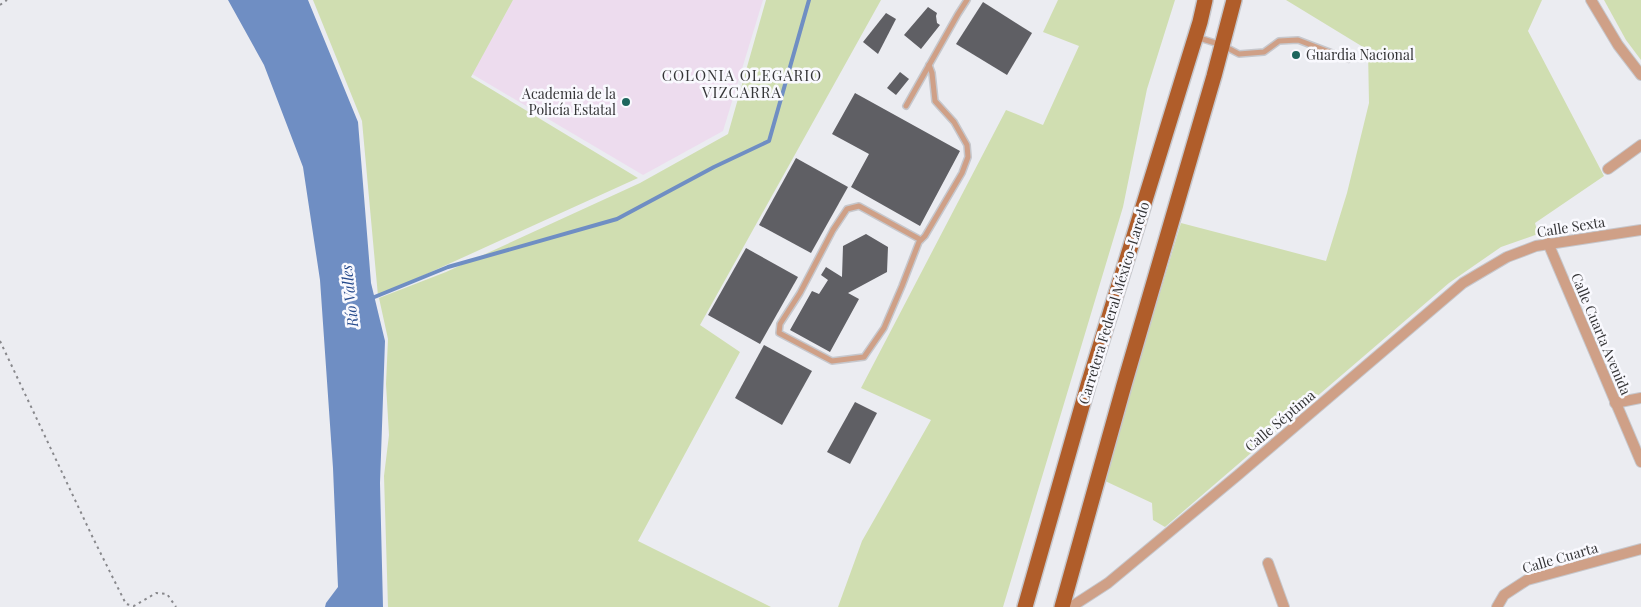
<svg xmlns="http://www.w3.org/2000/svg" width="1641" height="607" font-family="'Playfair Display',serif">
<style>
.education{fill:#eddcee}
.green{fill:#d0deb1}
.water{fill:#6f8ec3}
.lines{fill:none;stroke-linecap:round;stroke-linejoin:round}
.stream{stroke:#6f8ec3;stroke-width:4}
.building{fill:#5f5f64}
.lane-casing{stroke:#c6c7cc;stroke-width:8}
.street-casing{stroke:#c6c7cc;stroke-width:12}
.primary-casing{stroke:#c6c7cc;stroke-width:18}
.path{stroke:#88888c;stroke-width:2;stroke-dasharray:2.5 4;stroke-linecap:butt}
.lane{stroke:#cfa087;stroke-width:5}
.street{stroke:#cfa087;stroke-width:10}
.primary{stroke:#b05d2a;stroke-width:15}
.poi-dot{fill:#1d665d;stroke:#f9f9fe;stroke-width:2}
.labels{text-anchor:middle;stroke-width:5;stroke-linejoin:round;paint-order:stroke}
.poi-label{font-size:14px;fill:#343436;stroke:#f9f9fe;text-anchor:start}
.street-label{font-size:14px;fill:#343436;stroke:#f9f9fe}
.neighbourhood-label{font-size:15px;letter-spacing:1px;fill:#343436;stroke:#f9f9fe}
.water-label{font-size:15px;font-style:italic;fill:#264a8c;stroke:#f9f9fe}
</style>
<rect width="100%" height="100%" fill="#ebecf1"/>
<!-- education -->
<polygon class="education" points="513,0 763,0 723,131 643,175 472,74"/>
<!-- green -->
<g class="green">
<polygon points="313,0 513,0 471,77 638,178 378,296 362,121"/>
<polygon points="766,0 881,0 700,325 740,352 638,541 771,607 388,607 384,476 389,435 386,384 388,339 379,298 446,272 640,183 728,134"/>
<polygon points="1058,0 1175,0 1147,89 1123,207 1003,607 838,607 862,541 931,420 861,388 1006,110 1043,125 1079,46 1043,32"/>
<polygon points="1286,0 1542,0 1528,31 1604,176 1535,223 1538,234 1501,247 1449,283 1165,527 1153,520 1152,503 1103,480 1181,223 1326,261 1347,193 1369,103 1368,50"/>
<polygon points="1604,0 1641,0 1641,60 1626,40"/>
</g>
<!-- water -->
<polygon class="water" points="228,0 308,0 358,122 371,283 385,341 380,483 383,607 325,607 326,603 338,587 333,468 320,280 303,167 264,65"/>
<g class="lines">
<!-- stream -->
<polyline class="stream" points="372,298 448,267 617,219 714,167 769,141 809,0"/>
</g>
<!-- building -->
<g class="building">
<polygon points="983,2 1032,33 1007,75 956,44"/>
<polygon points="928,7 937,13 936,16 937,23 940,25 921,49 904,35"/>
<polygon points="886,13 896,19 878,54 863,42"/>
<polygon points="900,72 909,79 896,95 887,88"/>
<polygon points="855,93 960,151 920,226 851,187 869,154 832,134"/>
<polygon points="796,158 848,187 811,253 759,225"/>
<polygon points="866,234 888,247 887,272 848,293 859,299 830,352 790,330 812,291 819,294 828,280 821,275 826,267 842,277 843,246"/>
<polygon points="746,248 798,277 760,344 708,315"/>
<polygon points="764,345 812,371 782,425 735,398"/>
<polygon points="855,402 877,413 850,464 827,452"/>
</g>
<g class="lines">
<defs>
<g id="lane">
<polyline points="1196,37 1222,45 1239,54 1264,52 1279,41 1298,40 1348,59"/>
<polyline points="906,106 958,14 967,0"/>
<polyline points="921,240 859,206 847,209 833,230 800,293 780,324 779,333 832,361 864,357 884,328 902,286 919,242 925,236 962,173 968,157 967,145 954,122 935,101 932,73 929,65"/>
</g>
<g id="street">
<polyline points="1591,0 1618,45 1641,75"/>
<polyline points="1608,169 1641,145"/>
<polyline points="1548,243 1641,462"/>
<polyline points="1615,403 1641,398"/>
<polyline points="1268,563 1284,607"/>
<polyline points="1071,607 1108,583 1238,475 1463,283 1507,257 1536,246 1641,230"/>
<polyline points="1497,607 1504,595 1527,580 1641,549"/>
</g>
<g id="primary">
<polyline points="1025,607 1088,385 1200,22 1205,0"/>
<polyline points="1062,607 1124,385 1214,76 1234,0"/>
</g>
</defs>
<!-- lane casing -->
<use href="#lane" class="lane-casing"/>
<!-- street casing -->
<use href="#street" class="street-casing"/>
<!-- primary casing -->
<use href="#primary" class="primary-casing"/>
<!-- path -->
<g class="path">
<polyline points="0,5 7,0"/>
<polyline points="0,341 93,538 126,604 134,606 156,593 167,594 176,607"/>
</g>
<!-- lane -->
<use href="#lane" class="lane"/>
<!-- street -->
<use href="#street" class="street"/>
<!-- primary -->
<use href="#primary" class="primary"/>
</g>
<!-- markers -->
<g class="poi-dot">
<circle cx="1296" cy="55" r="5"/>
<circle cx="626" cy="102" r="5"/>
</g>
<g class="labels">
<!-- poi labels -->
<g class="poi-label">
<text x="1306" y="60">Guardia Nacional</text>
<text x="616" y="99" text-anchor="end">Academia de la<tspan x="616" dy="16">Policía Estatal</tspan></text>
</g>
<!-- street labels -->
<g class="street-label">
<text transform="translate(1571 227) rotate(-9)" y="5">Calle Sexta</text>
<text transform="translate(1114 303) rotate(-73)" y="5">Carretera Federal México-Laredo</text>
<text transform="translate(1601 334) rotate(67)" y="5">Calle Cuarta Avenida</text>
<text transform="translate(1280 421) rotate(-40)" y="5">Calle Séptima</text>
<text transform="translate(1560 558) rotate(-16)" y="5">Calle Cuarta</text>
</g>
<!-- neighbourhood labels -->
<g class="neighbourhood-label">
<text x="742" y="81">COLONIA OLEGARIO<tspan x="742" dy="17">VIZCARRA</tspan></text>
</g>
<!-- water labels -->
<g class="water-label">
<text transform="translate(350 296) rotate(-96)" y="5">Río Valles</text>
</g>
</g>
</svg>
